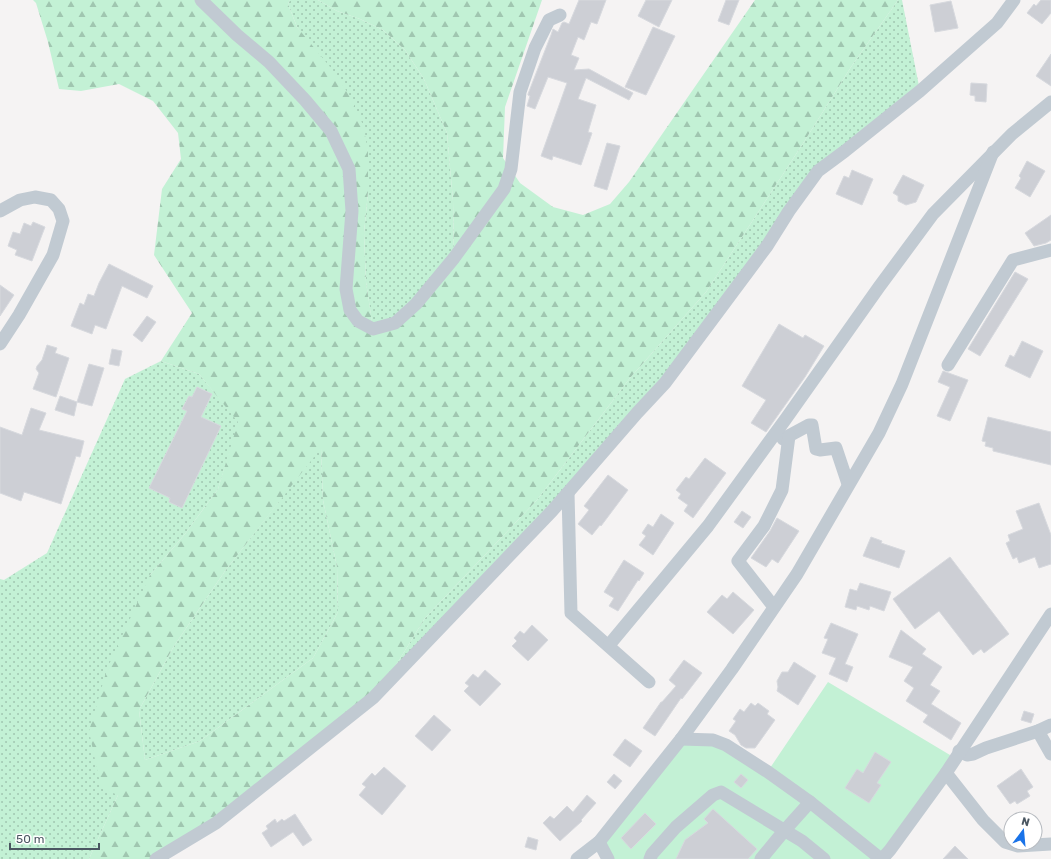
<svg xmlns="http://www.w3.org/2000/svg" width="1051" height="859" font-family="Rubik,sans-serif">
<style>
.grass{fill:url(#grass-dots)}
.forest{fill:url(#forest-firs);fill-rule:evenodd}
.park{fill:#c3f1d5}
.building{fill:#cdcfd5;stroke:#d7d9de}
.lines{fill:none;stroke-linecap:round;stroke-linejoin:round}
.minor{stroke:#c1cad2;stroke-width:13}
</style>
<defs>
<pattern id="grass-dots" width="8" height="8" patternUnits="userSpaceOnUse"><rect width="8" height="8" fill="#c3f1d5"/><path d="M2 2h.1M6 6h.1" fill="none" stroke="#a0c6b0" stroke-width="1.8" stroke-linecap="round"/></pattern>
<pattern id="forest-firs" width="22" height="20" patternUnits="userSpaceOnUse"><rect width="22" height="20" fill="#c3f1d5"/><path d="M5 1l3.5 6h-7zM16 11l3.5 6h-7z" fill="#a0c6b0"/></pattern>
</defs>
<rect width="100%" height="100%" fill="#f5f3f3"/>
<!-- grass -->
<g class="grass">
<polygon points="290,0 318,0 337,11 360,19 383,30 405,50 424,79 447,133 453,201 454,258 416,304 373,329 366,282 364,233 368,192 368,151 310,45 297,27 288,4"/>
<polygon points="898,0 902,0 920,91 818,171 681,363 380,691 425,618 537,500 630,378 706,292 802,145 851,67"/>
<polygon points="161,361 199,374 239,422 218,489 185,534 150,575 118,795 89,859 0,859 0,579 4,580 47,553 125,379"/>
<polygon points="321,447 323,500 337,567 338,612 313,658 200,741 145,760 139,710 174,646 225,571"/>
</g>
<!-- forest -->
<path class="forest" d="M 33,0 L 290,0 L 288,4 L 297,27 L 335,73 L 351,98 L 363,125 L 368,151 L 368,192 L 364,233 L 366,282 L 373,328 L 395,323 L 454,258 L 453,201 L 447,133 L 424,79 L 405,50 L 383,30 L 360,19 L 337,11 L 318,0 L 542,0 L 505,107 L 503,158 L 520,183 L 553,207 L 583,215 L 610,204 L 629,182 L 755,0 L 898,0 L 851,67 L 802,145 L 706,292 L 630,378 L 537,500 L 425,618 L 380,691 L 304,753 L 156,859 L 89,859 L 118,795 L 101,788 L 89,731 L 107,669 L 150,575 L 185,534 L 218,489 L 238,422 L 199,374 L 161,361 L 192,313 L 154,255 L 162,189 L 181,159 L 178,133 L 153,101 L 119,84 L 81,91 L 59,89 L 48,42 L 36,3 ZM 321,448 L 323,500 L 337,567 L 338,612 L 313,658 L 200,741 L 145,760 L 139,710 L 174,646 L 225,571 Z"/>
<!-- park -->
<polygon class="park" points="828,682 955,758 882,859 608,859 599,842 681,739 713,740 768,771"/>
<!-- building -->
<g class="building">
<polygon points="579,0 606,0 597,24 591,22 584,40 578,37 571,55 579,58 574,70 589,69 633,93 629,100 586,78 578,99 596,105 588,132 592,133 581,165 553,156 552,160 541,156 567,83 548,77 535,109 527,106 530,96 528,95 528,94 551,35 553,29 558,32 562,23 564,22 569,24"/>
<polygon points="646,0 672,0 659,27 638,16"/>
<polygon points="726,0 739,0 729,25 718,21"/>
<polygon points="1041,0 1051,0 1051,13 1042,24 1027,13 1034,4 1036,6"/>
<polygon points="951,1 958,28 935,32 930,5"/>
<polygon points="653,27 675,36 646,95 625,87"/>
<polygon points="1051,54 1051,86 1036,76"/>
<polygon points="971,83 987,84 986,102 975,101 975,96 970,95"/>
<polygon points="607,143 620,146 607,190 594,186"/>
<polygon points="1027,161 1045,171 1030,197 1015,188 1021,178 1019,176"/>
<polygon points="852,170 873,179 862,205 836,194 844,176 849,178"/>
<polygon points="903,175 924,185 916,202 906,205 898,201 898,196 893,193"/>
<polygon points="1051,215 1051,240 1046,243 1034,246 1025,233"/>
<polygon points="33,222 45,227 32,261 15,255 17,250 8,246 13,232 20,234 24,223 31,226"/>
<polygon points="109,264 153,286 147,298 122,286 106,329 95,325 92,334 71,326 80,303 84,305 88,294 94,296 99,283"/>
<polygon points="1015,272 1028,279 980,356 968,349"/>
<polygon points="0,285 14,295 0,316"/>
<polygon points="147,316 156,322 142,342 133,335"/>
<polygon points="779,324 803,338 805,335 824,346 805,377 766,432 751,423 766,400 742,386"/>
<polygon points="1022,341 1043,351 1030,378 1005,366 1010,355 1014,357"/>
<polygon points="47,345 57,348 55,353 69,358 56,397 33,389 39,373 36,369 37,366 42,360"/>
<polygon points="112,349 122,351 119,366 109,364"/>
<polygon points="89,364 104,368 92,406 77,402"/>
<polygon points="943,371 968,380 950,421 937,416 950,387 938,382"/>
<polygon points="197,387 212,394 201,417 221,426 182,508 169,502 170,498 149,488 187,411 182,409 189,396 192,397"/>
<polygon points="60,396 77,402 74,416 55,410"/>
<polygon points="31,408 46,413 39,430 84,441 80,457 76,456 61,504 24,492 21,501 0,493 0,427 22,435"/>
<polygon points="988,417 1051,432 1051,465 993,451 993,448 985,446 986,442 982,441"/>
<polygon points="705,458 726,473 693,518 684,511 688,505 678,498 681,494 676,490 686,477 689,479"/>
<polygon points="608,475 628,490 601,526 600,525 592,535 578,524 589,510 584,506"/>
<polygon points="1039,503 1051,535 1051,564 1039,568 1035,557 1019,563 1017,557 1013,559 1006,543 1010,541 1008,535 1023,529 1016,511"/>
<polygon points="742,511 751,517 743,528 734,522"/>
<polygon points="661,514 674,523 653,555 639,545 646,536 642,533 648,524 653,527"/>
<polygon points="777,518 799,531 778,563 772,559 766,567 751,558 770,531"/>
<polygon points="871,537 882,541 881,543 905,551 899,568 863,556"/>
<polygon points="950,557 1009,634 984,653 981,649 973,655 939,611 915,629 893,599"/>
<polygon points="624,560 644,573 639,581 638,580 618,611 609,606 614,598 604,592"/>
<polygon points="860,583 891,592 884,611 870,606 869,610 857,606 856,610 845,607 850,589 857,591"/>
<polygon points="733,592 754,610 733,634 707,612 722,595 727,599"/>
<polygon points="831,623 858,634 845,664 853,667 847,682 829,674 836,658 822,653 828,639 824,638"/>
<polygon points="532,625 548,640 528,661 512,646 517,641 514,638 520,631 524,634"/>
<polygon points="901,630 926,649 922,654 942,667 930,685 940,691 931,704 961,723 951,740 923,722 928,715 906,701 914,688 904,681 913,667 889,657"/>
<polygon points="684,660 702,673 682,699 681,698 655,736 643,728 661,702 662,702 676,686 669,680"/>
<polygon points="794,662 816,676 798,705 777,691 778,687 777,681 782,672 788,672"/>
<polygon points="485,670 501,684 480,706 464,691 469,686 465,683 473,674 478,678"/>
<polygon points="751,703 755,706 758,703 769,711 767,714 775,720 755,748 746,748 741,745 735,735 729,731 736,721 733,719 740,709 744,712"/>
<polygon points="1024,711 1034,714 1031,723 1021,720"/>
<polygon points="434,715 451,730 432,751 415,736"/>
<polygon points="625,739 642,751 630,767 613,755"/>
<polygon points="875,752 891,762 877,783 881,785 869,803 845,788 857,769 863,773"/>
<polygon points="384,767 406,786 382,815 359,795 366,787 362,784 372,773 375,776"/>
<polygon points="1021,769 1033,787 1027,791 1030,796 1017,804 1015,801 1010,804 997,786"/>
<polygon points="614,774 622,781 615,789 607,782"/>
<polygon points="741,774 748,780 741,788 734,782"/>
<polygon points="587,795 596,803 581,820 582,821 560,841 543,823 550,816 554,819 567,806 573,812"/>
<polygon points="713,809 757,849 748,859 676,859 685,840 708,823 704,819"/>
<polygon points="645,813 656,824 631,849 621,838"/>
<polygon points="295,814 312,840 303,846 293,832 271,847 262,833 268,829 266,826 275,819 277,823 282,819 284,821"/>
<polygon points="528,837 538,840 536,850 525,847"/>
<polygon points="955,846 968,859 943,859"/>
</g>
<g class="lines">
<!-- minor -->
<g class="minor">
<polyline points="201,0 237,35 269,62 305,100 331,131 349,169 352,211 346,289 350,310 358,321 373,329 395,323 416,304 454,258 504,189 511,169 520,92 535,48 549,20 560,15"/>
<polyline points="0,211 20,200 35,197 51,200 59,209 63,221 53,255 19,315 0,344"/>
<polyline points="948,365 1013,260 1051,250"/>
<polyline points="783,439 809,425 812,425 816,449 820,450 836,448 848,484"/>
<polyline points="568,493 571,613 649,682"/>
<polyline points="774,607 738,561 764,526 782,490 789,436"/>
<polyline points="609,645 708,526 785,420 879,287 933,214 1012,134 1051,102"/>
<polyline points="1038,731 1051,754"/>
<polyline points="681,739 713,740 726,745 768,772 810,802"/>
<polyline points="959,751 967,755 973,754 986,748 1038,731 1051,725"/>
<polyline points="946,773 983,820 1005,842 1018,846 1051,844"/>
<polyline points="599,842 608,859"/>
<polyline points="156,859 216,823 373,698 552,511 637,413 665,383 767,246 789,211 818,171 845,151 920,91 997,23 1014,0"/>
<polyline points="577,859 599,842 681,739 732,669 797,574 879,433 902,384 993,152"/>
<polyline points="650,859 652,854 676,827 713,795 721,792 802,841 824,859"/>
<polyline points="761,859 784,831 810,802 881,859"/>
<polyline points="882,859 890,850 946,773 1051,614"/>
</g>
</g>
<!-- north arrow -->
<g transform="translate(1023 831) rotate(16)"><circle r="19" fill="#ffffff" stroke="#b7bbc0"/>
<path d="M0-3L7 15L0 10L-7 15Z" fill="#1a73e8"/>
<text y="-6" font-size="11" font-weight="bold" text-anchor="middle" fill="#4a5661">N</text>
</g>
<!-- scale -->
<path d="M10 843v6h89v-6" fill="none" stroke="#4a5661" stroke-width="2"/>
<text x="16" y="843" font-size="12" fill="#4a5661" stroke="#ffffff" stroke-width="3" paint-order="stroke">50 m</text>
</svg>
